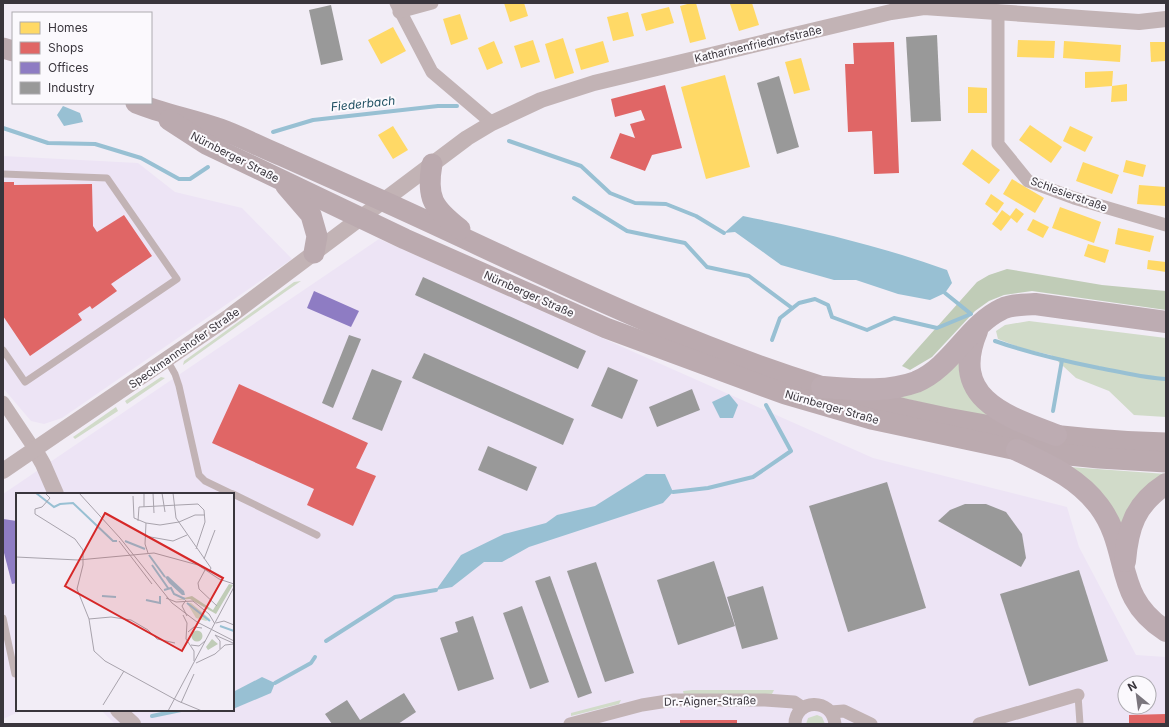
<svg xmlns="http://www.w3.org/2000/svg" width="1169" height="727" font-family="Inter,sans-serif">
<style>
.built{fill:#ede4f5;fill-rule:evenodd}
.green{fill:#d1dbc9}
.forest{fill:#c0ccb7}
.water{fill:#98c0d3}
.homes{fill:#ffd966}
.shops{fill:#e06666}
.offices{fill:#8e7cc3}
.industry{fill:#999}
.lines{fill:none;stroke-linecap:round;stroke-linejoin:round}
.stream{stroke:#98c0d3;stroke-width:4}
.service{stroke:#c2b3b5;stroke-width:7}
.minor{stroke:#c2b3b5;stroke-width:13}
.tertiary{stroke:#c2b3b5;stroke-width:16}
.primary{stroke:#bbaaaf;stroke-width:21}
.trunk{stroke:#bdacb2;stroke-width:22}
.labels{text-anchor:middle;stroke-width:4;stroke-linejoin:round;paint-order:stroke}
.street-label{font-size:11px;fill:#39353c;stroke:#fbf9fd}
.water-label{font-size:12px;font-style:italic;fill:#1e4f61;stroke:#fbf9fd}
.inset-river{fill:none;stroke:#98c0d3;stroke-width:2}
.inset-road{fill:none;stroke:#a8a3ac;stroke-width:1}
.view{fill:#d62828;fill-opacity:0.15;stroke:#d62828;stroke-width:2}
.inset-edge{fill:none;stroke:#39353c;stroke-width:2}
</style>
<rect width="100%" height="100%" fill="#f2edf6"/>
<!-- built -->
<g class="built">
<polygon points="3,156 138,163 175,192 242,208 292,259 62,418 44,424 31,421 3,388"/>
<path d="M 379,239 L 873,458 L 1067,507 L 1079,547 L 1136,655 L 1166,657 L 1166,724 L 115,724 L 101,710 L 233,710 L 233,494 L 17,494 L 17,710 L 23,710 L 3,719 L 3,494 ZM 1125,683 L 1149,683 L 1149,707 L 1125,707 Z"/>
</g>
<!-- green -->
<g class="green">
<polygon points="301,281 285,292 183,365 184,361 294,282"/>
<polygon points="1029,321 1166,338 1166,417 1134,415 1109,391 1076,378 1051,355 1024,349 998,339 996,331 1005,325"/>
<polygon points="960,356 990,415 989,418 889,395"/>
<polygon points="161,377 165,378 127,404 125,401"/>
<polygon points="116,407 118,411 75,439 73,437"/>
<polygon points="1070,467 1166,474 1122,533"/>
<polygon points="692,690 774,690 772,694 684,695 683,691"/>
<polygon points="621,700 619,704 571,716 571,713"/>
<polygon points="817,715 822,717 825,724 806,724 808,718"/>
</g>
<!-- forest -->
<polygon class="forest" points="1007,269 1102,285 1166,291 1166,310 1032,291 1004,295 989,301 975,311 932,357 910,370 902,366 977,282 989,275"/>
<!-- water -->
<g class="water">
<polygon points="63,106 80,113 83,122 64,126 57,115"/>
<path d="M 743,216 C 812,230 881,246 947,270 L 952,283 L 945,293 L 930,300 L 898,294 L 856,280 L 834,280 L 781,265 L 735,232 L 724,233 Z"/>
<polygon points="729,394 738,405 733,418 720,418 712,402"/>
<polygon points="646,474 665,474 673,492 663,503 529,547 502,562 484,562 452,587 436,590 461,555 504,534 546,523 557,515 595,506"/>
<polygon points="262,677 275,683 271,693 233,709 233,692"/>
</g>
<!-- homes -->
<g class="homes">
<polygon points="504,3 524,3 528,16 510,22"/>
<polygon points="691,3 696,3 706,39 690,43 680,6"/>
<polygon points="752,3 759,25 739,31 730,4"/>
<polygon points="669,7 674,23 646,31 641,14"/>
<polygon points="628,12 634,36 613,41 607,17"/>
<polygon points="460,14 468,39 451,45 443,19"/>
<polygon points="393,27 406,51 381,64 368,40"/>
<polygon points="563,38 574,73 555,79 545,44"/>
<polygon points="533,40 540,62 521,68 514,46"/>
<polygon points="1018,40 1055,41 1054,58 1017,57"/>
<polygon points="494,41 503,63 487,70 478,48"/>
<polygon points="603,41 609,62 581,70 575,49"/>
<polygon points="1064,41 1121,45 1120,62 1063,58"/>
<polygon points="1150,42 1166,42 1166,61 1151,62"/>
<polygon points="801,58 810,90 794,94 785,62"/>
<polygon points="1113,71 1112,86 1085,88 1085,72"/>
<polygon points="725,75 750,167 706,179 681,87"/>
<polygon points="1127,84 1127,101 1111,102 1112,86"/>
<polygon points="968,87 987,88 987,113 968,113"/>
<polygon points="1030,125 1062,147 1051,163 1019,140"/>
<polygon points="393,126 408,150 393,159 378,135"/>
<polygon points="1070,126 1093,137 1085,152 1063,141"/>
<polygon points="972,149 1000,170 989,184 962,164"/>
<polygon points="1126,160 1146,165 1143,177 1123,172"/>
<polygon points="1083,162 1119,175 1112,194 1076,181"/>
<polygon points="1012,179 1044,198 1035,213 1003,194"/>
<polygon points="1139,185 1166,187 1166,206 1137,204"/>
<polygon points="991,194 1004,203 997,213 985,204"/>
<polygon points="1060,207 1101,222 1094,243 1052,228"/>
<polygon points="1016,208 1024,214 1017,223 1011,218 1001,231 992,224 1002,210 1010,216"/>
<polygon points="1033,219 1049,227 1043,238 1027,230"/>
<polygon points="1118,228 1154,236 1150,252 1115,244"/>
<polygon points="1088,244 1109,250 1105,263 1084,256"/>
<polygon points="1148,260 1166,262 1166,272 1147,269"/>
</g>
<!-- shops -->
<g class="shops">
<polygon points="894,42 899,173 874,174 872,131 848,132 845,64 854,64 853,43"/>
<polygon points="665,85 682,148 652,155 645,171 610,158 620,133 635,138 630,124 645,120 641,110 615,117 611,99"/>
<polygon points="3,182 14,182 14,185 92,184 93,226 97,232 124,215 152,256 111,284 117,291 92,309 90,306 78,314 82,320 30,356 3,316"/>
<polygon points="239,384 368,443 356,468 376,476 353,526 307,505 314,489 212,443"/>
<polygon points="1166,714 1166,724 1129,724 1129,715"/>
<rect x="680" y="720" width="57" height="4"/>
</g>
<!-- offices -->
<g class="offices">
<polygon points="314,291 359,311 351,327 307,308"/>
<polygon points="3,519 17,521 17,583 12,584 3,549"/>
</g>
<!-- industry -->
<g class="industry">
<polygon points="331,5 343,60 321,65 309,10"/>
<polygon points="937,35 941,121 911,122 906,37"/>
<polygon points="779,76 799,147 777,154 757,83"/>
<polygon points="423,277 586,351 578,369 415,295"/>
<polygon points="349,335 361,339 333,408 322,403"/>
<polygon points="424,353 574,419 563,445 412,378"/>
<polygon points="608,367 638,380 622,419 591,406"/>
<polygon points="372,369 402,381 382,431 352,419"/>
<polygon points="692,389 700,410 657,427 649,407"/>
<polygon points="488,446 537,467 527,491 478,470"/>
<polygon points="887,482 926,608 848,632 809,506"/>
<polygon points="965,504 986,504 1006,512 1022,534 1026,558 1021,567 938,521 950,510"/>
<polygon points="714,561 735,626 678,645 657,580"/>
<polygon points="596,562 634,673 605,682 567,571"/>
<polygon points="1079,570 1108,661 1029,686 1000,594"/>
<polygon points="550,576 592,693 578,698 535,581"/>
<polygon points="763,586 778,639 742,649 727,597"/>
<polygon points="522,606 549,682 530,689 503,613"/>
<polygon points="473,616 494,679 458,691 440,638 458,632 455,622"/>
<polygon points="404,693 416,712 398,724 332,724 325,714 347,700 360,720"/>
</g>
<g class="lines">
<!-- stream -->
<g class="stream">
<polyline points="3,128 48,143 95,144 141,158 179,179 190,179 208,167"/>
<polyline points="273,132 313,120 438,106 457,106"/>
<polyline points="509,141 581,166 610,193 635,203 666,204 696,216 724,233"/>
<polyline points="574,198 627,231 685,243 707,267 749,276 792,308"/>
<polyline points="772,340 780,318 799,303 815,299 828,305 832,317 867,330 894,318 937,328 971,314 945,293"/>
<path d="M 995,341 C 1029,353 1064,361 1099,368 C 1122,372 1143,378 1166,379"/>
<polyline points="1053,411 1062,360"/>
<polyline points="673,492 708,488 753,477 791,451 766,405"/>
<polyline points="326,641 395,597 436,590"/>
<polyline points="275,683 311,663 315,657"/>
<polyline points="152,716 181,710"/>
</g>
<!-- service -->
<g class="service">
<polyline points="3,174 107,178 177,279 25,382 3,350"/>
<polyline points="167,360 175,374 179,386 199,475 205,481 232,494"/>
<polyline points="233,494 317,535"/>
<polyline points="3,618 15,674 17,674"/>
<polyline points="1078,695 1080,724"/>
</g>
<!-- minor -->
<g class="minor">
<polyline points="396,3 432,72 492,123"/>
<polyline points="998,11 998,144 1028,181 1074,198 1166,225"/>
<polyline points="399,12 432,3"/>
<polyline points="3,402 35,450"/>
<polyline points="831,712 844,711 871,724"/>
<polyline points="570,724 642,705 674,700 765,700 794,702 803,708"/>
<path d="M 795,724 C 795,699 832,697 835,724"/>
<polyline points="979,724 1078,695"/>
</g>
<!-- tertiary -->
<g class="tertiary">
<polyline points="35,450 43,464 56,494"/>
<polyline points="3,471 230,316 467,138 492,123 541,100 594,83 891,12 924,7 1139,22 1166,19"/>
<polyline points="118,710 133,724"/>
</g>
<!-- primary -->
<g class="primary">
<polyline points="3,48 13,51"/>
<path d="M 136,103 C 163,114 192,119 220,129 C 240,136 260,147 280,155 C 314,170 347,185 381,200 C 525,265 668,339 820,386 C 930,420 1051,440 1166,443"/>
<polyline points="169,120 206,144 405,239 606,328 785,394 871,419 1017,450 1099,458 1166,462"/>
<path d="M 432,164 C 426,198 433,208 460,229"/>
<polyline points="286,186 311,215 317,236 314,253"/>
</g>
<!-- trunk -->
<g class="trunk">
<path d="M 977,331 C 949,398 1005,416 1056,435"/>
<path d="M 822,387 C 853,389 886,393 916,382 C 952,367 968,325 1002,309 C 1012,304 1024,305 1035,304 L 1166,322"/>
<path d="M 1017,450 C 1048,465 1078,478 1099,506 C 1132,550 1112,597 1166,631"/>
<path d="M 1125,561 C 1128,527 1135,504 1166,484"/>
</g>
</g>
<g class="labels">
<!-- street labels -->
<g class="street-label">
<text transform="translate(758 44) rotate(-13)" y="4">Katharinenfriedhofstraße</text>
<text transform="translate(235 157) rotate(27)" y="4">Nürnberger Straße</text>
<text transform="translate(1069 194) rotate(20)" y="4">Schlesierstraße</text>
<text transform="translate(529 294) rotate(24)" y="4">Nürnberger Straße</text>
<text transform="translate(184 348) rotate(-35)" y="4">Speckmannshofer Straße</text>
<text transform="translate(832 407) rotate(16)" y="4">Nürnberger Straße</text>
<text transform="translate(710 701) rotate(-1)" y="4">Dr.-Aigner-Straße</text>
</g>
<!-- water labels -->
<g class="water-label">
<text transform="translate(363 104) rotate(-6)" y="4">Fiederbach</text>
</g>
</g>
<!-- overview -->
<g transform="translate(16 493)">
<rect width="218" height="218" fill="#f2edf6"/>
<path d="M 171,110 L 175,110 L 194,126 L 190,128 L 180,125 Z" fill="#d1dbc9"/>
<path d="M 213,91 L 217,92 L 200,121 L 174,106 L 160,107 L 176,103 L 197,117 ZM175.5 143a5.5 5.5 0 1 1 11 0a5.5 5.5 0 1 1-11 0ZM 196,146 L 202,151 L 192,157 L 190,154 Z" fill="#c0ccb7"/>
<path d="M 152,83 L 168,98 L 169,102 L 166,102 L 153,90 L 149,84 Z" fill="#98c0d3"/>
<path class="inset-river" d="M 20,0 L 38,14 L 44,11 L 57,10 L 97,48 L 101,48M 109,48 L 129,56M 133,62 L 149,84M 136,72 L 152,95M 148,97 L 155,95 L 158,101 L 169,106M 86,103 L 100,104M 130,107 L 144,110 L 144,103M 171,110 L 194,128M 204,133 L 218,138"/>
<path class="inset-road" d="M 29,0 L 34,5 L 26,14 L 19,16 L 19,21 L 59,46 L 67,57 L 67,72 L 61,96 L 73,126 L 78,158 L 89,168 L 162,208 L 186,218M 63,0 L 104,45 L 156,110 L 181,129 L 218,148M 128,0 L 128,14M 137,0 L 138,20M 146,0 L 149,19M 157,0 L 160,25 L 195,75 L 193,79M 117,3 L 118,25 L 130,30 L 144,32 L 163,29 L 179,22 L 189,22M 122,28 L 123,14 L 182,11 L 188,17 L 189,29 L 180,56M 130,30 L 129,51 L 132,60M 129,43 L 157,48 L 171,42M 103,48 L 136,91M 0,64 L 62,67 L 138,60 L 182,72 L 203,86 L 218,91M 188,66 L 199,37M 189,77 L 182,90 L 183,96 L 201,113M 150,105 L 160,109 L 177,108 L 193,121 L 199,131M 170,107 L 166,113 L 171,123M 167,122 L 171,130 L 170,146 L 178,158 L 178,168M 73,126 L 95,124 L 115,127 L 132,137 L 141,146 L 159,150M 200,130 L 208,128 L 218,132M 172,139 L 178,134 L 186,135M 199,142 L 217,150M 199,142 L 204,148 L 204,156M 175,152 L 183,153 L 189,148M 180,170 L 199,161 L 209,152 L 218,151M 165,210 L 178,181M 87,212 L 108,178M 152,218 L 218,94"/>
<path class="view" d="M 89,20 L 207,85 L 166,158 L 49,93 Z"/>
<rect width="218" height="218" class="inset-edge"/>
</g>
<!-- border -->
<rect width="1169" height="727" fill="none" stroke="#39353c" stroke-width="8"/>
<!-- legend -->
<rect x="12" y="12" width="140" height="92" fill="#fbf9fd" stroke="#adabb0"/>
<rect x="20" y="22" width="20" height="12" fill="#ffd966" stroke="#adabb0"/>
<text x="48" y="32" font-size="12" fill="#39353c">Homes</text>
<rect x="20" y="42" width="20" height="12" fill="#e06666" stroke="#adabb0"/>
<text x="48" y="52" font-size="12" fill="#39353c">Shops</text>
<rect x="20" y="62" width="20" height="12" fill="#8e7cc3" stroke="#adabb0"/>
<text x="48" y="72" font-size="12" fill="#39353c">Offices</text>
<rect x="20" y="82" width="20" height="12" fill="#999999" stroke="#adabb0"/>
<text x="48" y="92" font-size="12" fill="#39353c">Industry</text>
<!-- north arrow -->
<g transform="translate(1137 695) rotate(331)"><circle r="19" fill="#fbf9fd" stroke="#adabb0"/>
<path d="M0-3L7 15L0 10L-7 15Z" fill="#7a757d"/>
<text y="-6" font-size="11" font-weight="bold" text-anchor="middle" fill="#39353c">N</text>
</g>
</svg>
